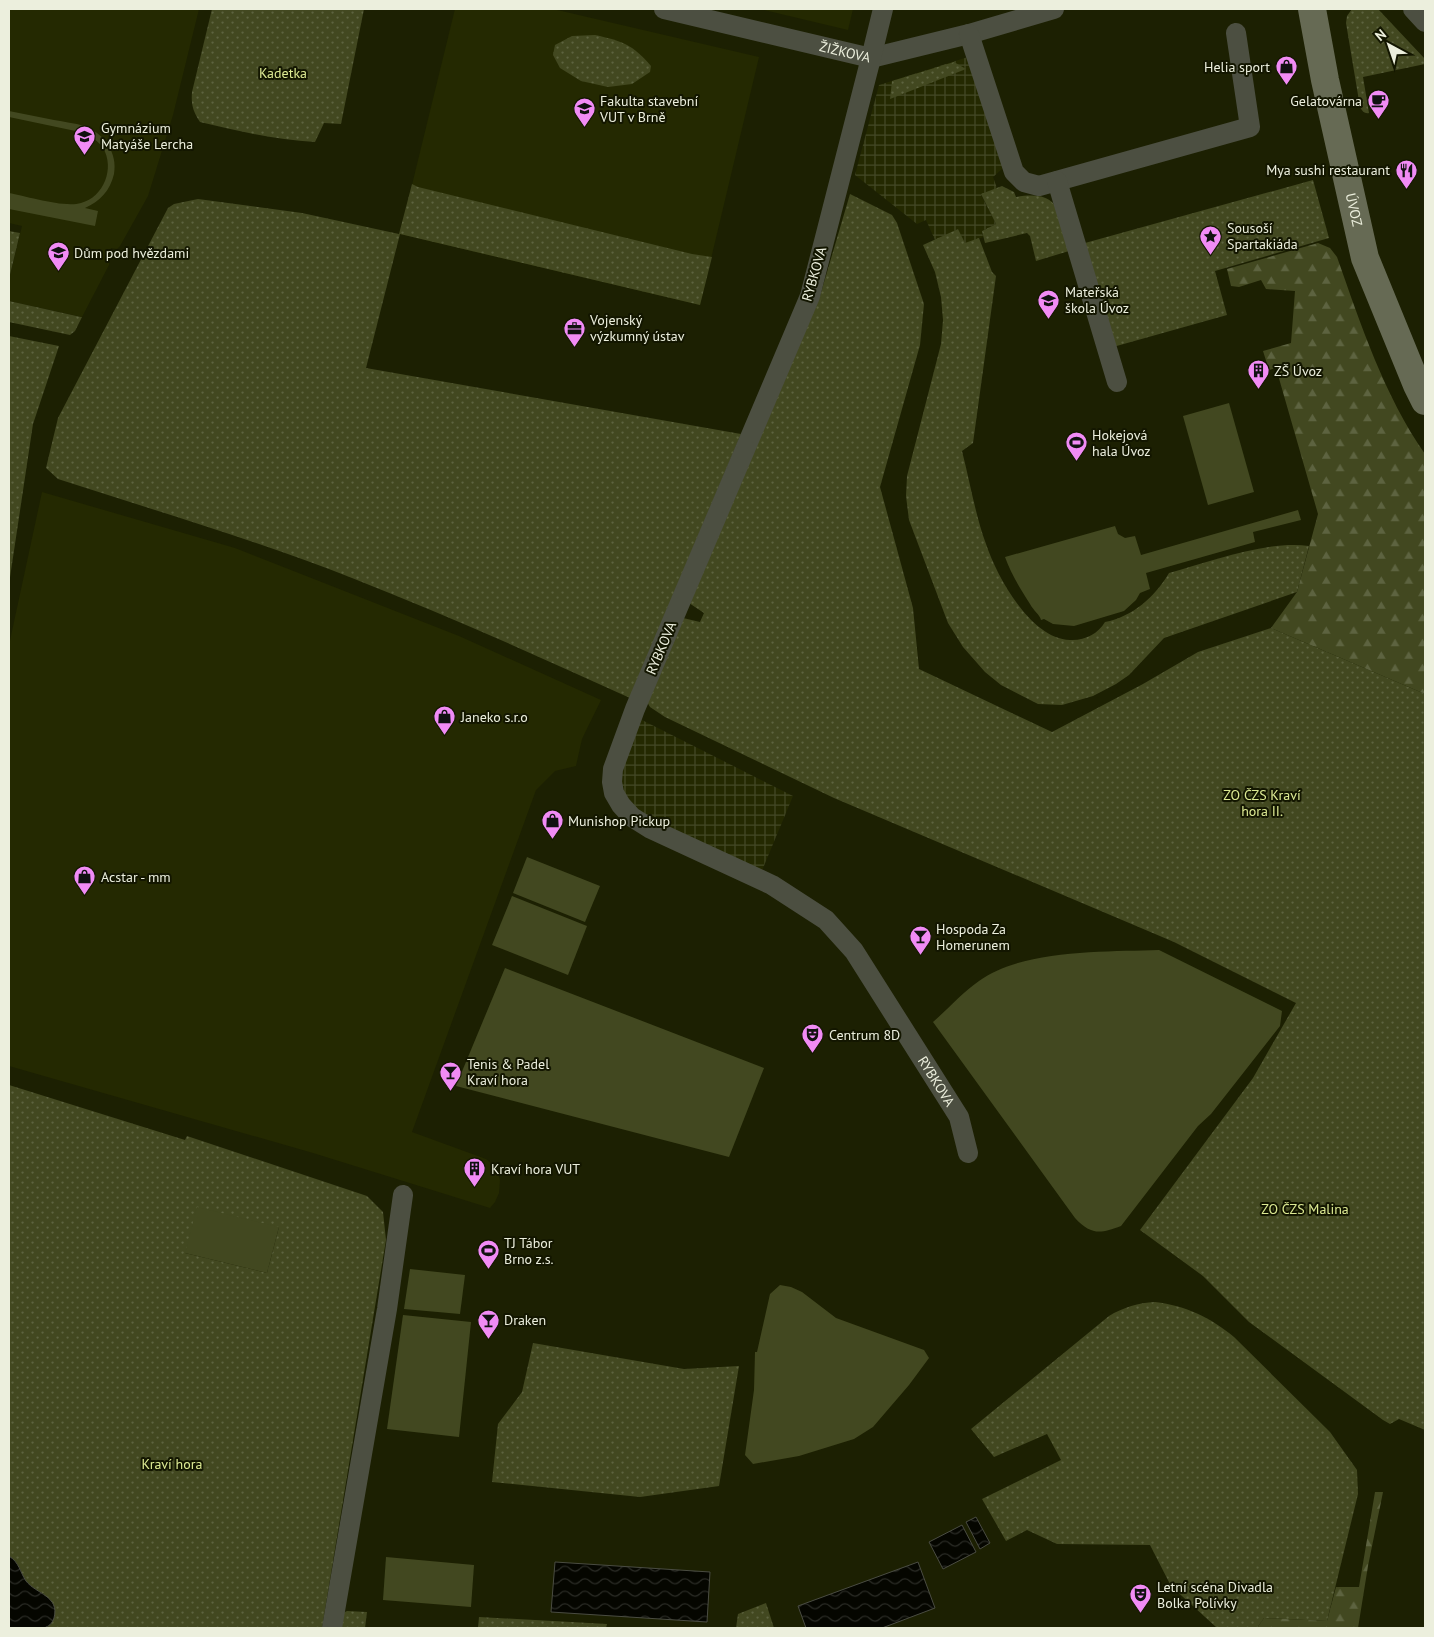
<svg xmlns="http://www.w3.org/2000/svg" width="1434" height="1637" font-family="'PT Sans',sans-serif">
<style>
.built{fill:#242901}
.industrial{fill:url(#industrial-grid)}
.green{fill:url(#green-dots);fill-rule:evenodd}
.forest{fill:url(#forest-firs)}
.pitch{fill:#424820}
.water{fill:url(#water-waves);stroke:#4a4c42}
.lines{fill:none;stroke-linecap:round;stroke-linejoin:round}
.street{stroke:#4c4f41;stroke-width:20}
.secondary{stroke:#666a54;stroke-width:28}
.labels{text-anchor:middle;stroke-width:4;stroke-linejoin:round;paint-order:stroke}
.street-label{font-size:14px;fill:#ecefdd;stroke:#131600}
.poi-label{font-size:14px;fill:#ecefdd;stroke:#131600;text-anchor:start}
.park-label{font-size:14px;fill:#ddea93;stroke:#131600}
</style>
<defs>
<pattern id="industrial-grid" width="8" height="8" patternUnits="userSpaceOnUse" patternTransform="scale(1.25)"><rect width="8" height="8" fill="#242901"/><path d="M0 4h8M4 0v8" fill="none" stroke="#444826"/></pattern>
<pattern id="green-dots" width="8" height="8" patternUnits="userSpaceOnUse" patternTransform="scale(1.25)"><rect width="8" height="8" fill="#424820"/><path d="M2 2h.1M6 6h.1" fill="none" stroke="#5d6340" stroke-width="1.8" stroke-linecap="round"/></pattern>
<pattern id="forest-firs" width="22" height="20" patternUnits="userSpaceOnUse" patternTransform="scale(1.25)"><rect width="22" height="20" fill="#424820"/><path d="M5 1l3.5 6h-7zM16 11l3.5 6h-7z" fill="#5d6340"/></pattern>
<pattern id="water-waves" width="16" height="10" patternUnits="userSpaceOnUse" patternTransform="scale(1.25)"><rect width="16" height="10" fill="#050600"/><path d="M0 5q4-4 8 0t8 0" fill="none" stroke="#2a2b25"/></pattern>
</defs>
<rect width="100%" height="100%" fill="#1c2002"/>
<!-- built -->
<g class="built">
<polygon points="9,9 199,9 173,115 148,196 120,246 117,249 111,248 109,265 82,317 9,301 9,279 22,226 9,223"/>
<polygon points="455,9 553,9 759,57 700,305 400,234"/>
<polygon points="760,9 853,9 848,30"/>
<polygon points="42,492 235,548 459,636 601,700 582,739 576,766 555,771 536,790 412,1132 486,1159 496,1167 500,1180 499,1193 495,1202 490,1208 313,1153 9,1066 9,645"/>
</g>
<!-- industrial -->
<g class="industrial">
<polygon points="968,57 1003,168 993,177 997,188 981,195 996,224 982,231 983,237 965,244 958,229 935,240 926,220 917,224 855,175 879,85"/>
<polygon points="640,719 793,796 761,873 632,809 618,781"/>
</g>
<!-- green -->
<g class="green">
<path d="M 212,9 L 364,9 L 341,124 L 324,123 L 315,142 C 276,140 238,131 200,122 C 193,111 191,105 192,92 Z"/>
<path d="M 1352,9 L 1378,9 L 1425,59 L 1425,64 L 1363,77 L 1369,113 C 1365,114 1362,111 1360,107 L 1346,23 L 1347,16 Z"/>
<path d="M 595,35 C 622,41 632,44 651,66 L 650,72 L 632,84 L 608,87 L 581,81 L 560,68 L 553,55 L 555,45 L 572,36 Z"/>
<polygon points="954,62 966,69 890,99 892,81"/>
<polygon points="1313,180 1329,238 1215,271 1227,315 1113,347 1085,243"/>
<path d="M 412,184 L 418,187 L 692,254 L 712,257 L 700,305 L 400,234 L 366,368 L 741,434 L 630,698 C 538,656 446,615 352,578 C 256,540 156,511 58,479 L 46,468 L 58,418 L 168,208 L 174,204 L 198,199 L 302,213 L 399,234 Z"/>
<path d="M 1002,186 L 1014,192 L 1016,197 C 1063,189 1059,215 1069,251 L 1036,261 L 1030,236 L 1027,233 L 985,243 L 982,231 L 996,224 L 981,194 Z"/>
<polygon points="850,194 892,215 897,223 924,304 920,345 880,487 913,608 919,669 1052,732 1143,684 1198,652 1271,628 1425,694 1425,1430 1399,1419 1390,1424 1383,1420 1249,1322 1203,1276 1140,1230 1253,1078 1296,1003 1174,942 834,798 665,717 650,707 647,702 683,618 700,622 704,613 689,603 820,296"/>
<path d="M 958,229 L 965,243 L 979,238 L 992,272 L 996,276 L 973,443 L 962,451 C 970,482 975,514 986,544 C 997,577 1031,639 1070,640 C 1084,641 1098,634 1105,622 C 1132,617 1155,597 1169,573 C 1210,562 1267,540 1309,546 L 1297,592 L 1164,638 L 1129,675 L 1116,684 L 1093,696 L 1062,705 L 1038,704 L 1001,685 L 985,672 L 963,647 L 948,623 L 909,520 L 906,496 L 907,476 L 941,344 L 943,320 L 941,297 L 935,272 L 923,245 Z"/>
<polygon points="9,231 20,233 9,279"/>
<polygon points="9,301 81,317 82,317 75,331 70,335 9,322"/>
<polygon points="9,336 59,346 33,424 9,584"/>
<path d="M 9,1085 L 185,1140 L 187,1136 L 367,1196 L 383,1212 L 386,1240 L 322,1628 L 44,1628 L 49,1626 L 44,1594 C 37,1590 29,1586 25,1579 C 20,1570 18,1561 9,1556 ZM 279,1227 L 267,1273 L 185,1253 Z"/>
<path d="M 1155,1302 C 1186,1306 1210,1317 1234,1337 L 1330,1432 L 1357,1470 L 1358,1494 L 1327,1621 L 1264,1618 L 1257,1628 L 1216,1628 L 1216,1627 L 1171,1586 L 1150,1545 L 1057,1544 L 1027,1530 L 1006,1541 L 982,1499 L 1061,1460 L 1047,1434 L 994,1457 L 971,1429 L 1109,1316 C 1124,1307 1138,1303 1155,1302 Z"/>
<polygon points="533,1343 684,1369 739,1366 719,1486 640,1497 492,1482 498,1424 522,1392"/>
<polygon points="766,1603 774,1628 736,1628 738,1614"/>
<polygon points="347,1611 367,1612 365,1628 341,1628 343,1613"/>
<polygon points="479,1617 607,1624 606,1628 478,1628"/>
</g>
<!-- forest -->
<g class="forest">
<path d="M 1318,243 L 1330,248 L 1337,257 C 1361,325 1384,395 1425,454 L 1425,694 L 1271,628 L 1297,592 L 1318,514 L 1276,368 L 1269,370 L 1263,351 L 1291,343 L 1295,291 L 1266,289 L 1261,280 L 1239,287 L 1231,286 L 1227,269 Z"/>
<polygon points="1375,1492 1383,1492 1368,1566 1358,1628 1257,1628 1264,1618 1327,1621 1336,1587 1359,1587"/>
</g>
<!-- pitch -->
<g class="pitch">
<path d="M 9,111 C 24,114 39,117 54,120 C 64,122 75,123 84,126 C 104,133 118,153 114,174 C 110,191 100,201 85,208 L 98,211 L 95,226 L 9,209 L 9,193 C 26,196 64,208 81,203 C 104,197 115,168 103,148 C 98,141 92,137 85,133 L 9,117 Z"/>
<polygon points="1229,403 1254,492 1208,505 1183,416"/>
<path d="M 1298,510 L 1301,520 L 1253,532 L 1255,542 L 1146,573 L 1150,589 L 1140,593 L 1136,600 L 1124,611 L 1074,626 L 1053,624 L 1044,619 L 1041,620 C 1040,615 1033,610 1030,604 C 1021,590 1011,574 1005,557 L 1115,526 L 1118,534 L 1125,538 L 1135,536 L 1141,555 Z"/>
<polygon points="527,857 600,886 585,922 513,893"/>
<polygon points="512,896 587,926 568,975 492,945"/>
<path d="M 1159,950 L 1282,1011 L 1280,1026 L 1211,1114 L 1198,1126 L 1121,1226 C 1100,1234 1091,1235 1075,1218 L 933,1022 C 948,1009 963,992 979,981 C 1022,949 1106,952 1159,950 Z"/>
<polygon points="505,968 764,1068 729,1157 456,1086"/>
<polygon points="197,1207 279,1227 267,1273 185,1253"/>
<polygon points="410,1269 465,1275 460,1314 404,1309"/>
<polygon points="780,1285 791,1287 802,1292 836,1318 924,1350 929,1358 909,1385 873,1427 854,1439 799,1456 753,1464 745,1455 754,1390 755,1352 757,1352 770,1294"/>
<polygon points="403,1315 471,1322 459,1437 387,1429"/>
<polygon points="386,1557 474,1565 471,1607 383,1600"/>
</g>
<!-- water -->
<g class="water">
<polygon points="976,1517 990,1543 980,1549 966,1522"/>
<polygon points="962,1525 976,1552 943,1569 929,1542"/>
<path d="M 9,1556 C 19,1562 20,1572 26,1581 C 36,1594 60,1596 54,1618 C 52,1624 49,1626 44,1628 L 9,1628 Z"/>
<polygon points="555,1562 710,1572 707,1622 551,1612"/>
<polygon points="918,1562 935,1608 882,1628 806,1628 798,1606"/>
</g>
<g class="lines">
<!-- street -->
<g class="street">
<path id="s1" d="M 664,9 L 871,58 L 969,34 L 1054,9"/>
<path id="s2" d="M 883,9 L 871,58 L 810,296 L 635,709 L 613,769 L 612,782 L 614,793 L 621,805 L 632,817 L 651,829 L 772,885 L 826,920 L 854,951 L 959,1117 L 968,1153"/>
<polyline points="1413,9 1425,22"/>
<polyline points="969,34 1014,172 1024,182 1039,186 1250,127 1236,33"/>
<polyline points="1057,181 1117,382"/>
<polyline points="332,1628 387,1309 403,1195"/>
</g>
<!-- secondary -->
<path class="secondary" id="s3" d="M 1312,9 L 1325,80 L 1365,258 L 1417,385 L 1425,401"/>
</g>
<!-- icons -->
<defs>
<symbol id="shop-pin" viewBox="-11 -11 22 30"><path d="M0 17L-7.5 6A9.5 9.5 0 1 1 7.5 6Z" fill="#f18bf5" stroke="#131600"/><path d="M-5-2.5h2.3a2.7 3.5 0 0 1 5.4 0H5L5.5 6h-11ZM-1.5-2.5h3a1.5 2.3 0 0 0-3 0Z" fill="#111"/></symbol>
<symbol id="cafe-pin" viewBox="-11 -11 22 30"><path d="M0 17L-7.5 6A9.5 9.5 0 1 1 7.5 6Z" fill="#f18bf5" stroke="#131600"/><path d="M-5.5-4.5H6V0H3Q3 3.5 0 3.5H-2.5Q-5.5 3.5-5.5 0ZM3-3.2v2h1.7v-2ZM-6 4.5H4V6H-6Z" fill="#111"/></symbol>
<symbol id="university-pin" viewBox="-11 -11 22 30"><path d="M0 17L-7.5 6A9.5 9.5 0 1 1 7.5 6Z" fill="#f18bf5" stroke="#131600"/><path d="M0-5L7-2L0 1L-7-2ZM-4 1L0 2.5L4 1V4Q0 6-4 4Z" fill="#111"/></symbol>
<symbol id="school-pin" viewBox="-11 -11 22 30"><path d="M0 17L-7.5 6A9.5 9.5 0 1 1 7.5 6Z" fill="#f18bf5" stroke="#131600"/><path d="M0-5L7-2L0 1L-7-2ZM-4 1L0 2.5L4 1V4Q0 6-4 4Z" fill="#111"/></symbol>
<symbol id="restaurant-pin" viewBox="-11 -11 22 30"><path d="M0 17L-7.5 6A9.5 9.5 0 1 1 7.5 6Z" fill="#f18bf5" stroke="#131600"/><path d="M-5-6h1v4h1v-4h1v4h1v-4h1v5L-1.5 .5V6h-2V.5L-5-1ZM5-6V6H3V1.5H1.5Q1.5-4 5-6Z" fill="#111"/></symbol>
<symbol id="sight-pin" viewBox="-11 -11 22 30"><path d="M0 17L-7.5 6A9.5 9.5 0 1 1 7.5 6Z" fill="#f18bf5" stroke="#131600"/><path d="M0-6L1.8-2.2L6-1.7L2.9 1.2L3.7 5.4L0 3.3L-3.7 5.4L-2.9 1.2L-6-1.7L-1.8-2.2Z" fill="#111"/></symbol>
<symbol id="office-pin" viewBox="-11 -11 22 30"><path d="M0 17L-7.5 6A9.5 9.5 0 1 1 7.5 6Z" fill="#f18bf5" stroke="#131600"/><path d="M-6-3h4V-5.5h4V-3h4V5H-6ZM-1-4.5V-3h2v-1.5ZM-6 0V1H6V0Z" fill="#111"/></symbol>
<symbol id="building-pin" viewBox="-11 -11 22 30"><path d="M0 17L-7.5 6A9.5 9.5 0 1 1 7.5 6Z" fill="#f18bf5" stroke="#131600"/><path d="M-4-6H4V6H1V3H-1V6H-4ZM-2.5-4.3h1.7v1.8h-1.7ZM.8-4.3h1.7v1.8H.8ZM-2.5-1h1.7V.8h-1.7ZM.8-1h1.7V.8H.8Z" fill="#111"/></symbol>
<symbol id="stadium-pin" viewBox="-11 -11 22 30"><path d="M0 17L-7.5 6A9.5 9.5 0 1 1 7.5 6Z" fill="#f18bf5" stroke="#131600"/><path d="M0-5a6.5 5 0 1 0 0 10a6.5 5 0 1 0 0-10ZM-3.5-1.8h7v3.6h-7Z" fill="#111"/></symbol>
<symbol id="bar-pin" viewBox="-11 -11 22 30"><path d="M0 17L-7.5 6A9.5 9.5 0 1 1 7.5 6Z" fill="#f18bf5" stroke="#131600"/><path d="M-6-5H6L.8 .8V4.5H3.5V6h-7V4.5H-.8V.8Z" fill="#111"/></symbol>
<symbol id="theatre-pin" viewBox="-11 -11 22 30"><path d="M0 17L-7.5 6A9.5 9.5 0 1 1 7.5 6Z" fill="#f18bf5" stroke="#131600"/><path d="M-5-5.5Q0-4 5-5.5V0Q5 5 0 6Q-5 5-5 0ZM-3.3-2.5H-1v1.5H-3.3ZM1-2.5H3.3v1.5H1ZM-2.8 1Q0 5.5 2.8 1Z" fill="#111"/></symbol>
</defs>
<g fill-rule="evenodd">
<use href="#shop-pin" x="1274" y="54" width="25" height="34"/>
<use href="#cafe-pin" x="1366" y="88" width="25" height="34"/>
<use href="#university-pin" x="572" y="96" width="25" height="34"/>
<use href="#school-pin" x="72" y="124" width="25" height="34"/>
<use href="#restaurant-pin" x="1394" y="158" width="25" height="34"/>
<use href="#sight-pin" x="1198" y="224" width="25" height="34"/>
<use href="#school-pin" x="46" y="240" width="25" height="34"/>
<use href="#school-pin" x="1036" y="288" width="25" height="34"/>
<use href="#office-pin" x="562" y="316" width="25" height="34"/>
<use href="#building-pin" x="1246" y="358" width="25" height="34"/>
<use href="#stadium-pin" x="1064" y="430" width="25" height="34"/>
<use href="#shop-pin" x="432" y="704" width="25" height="34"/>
<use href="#shop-pin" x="540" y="808" width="25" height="34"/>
<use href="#shop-pin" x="72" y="864" width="25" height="34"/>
<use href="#bar-pin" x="908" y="924" width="25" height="34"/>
<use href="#theatre-pin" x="800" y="1022" width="25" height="34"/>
<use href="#bar-pin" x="438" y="1060" width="25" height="34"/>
<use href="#building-pin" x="462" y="1156" width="25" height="34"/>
<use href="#stadium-pin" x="476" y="1238" width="25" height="34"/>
<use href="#bar-pin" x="476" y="1308" width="25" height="34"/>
<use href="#theatre-pin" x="1128" y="1582" width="25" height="34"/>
</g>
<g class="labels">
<!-- street labels -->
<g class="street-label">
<text dy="5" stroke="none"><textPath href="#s1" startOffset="186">ŽIŽKOVA</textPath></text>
<text dy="5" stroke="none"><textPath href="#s3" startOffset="205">ÚVOZ</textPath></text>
<text transform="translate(814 274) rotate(-74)" y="5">RYBKOVA</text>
<text transform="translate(661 648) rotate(-67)" y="5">RYBKOVA</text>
<text dy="5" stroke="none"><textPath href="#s2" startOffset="1279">RYBKOVA</textPath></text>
</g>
<!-- poi labels -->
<g class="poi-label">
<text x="1270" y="72" text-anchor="end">Helia sport</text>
<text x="600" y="106">Fakulta stavební<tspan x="600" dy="16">VUT v Brně</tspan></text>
<text x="1362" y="106" text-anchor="end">Gelatovárna</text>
<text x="101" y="133">Gymnázium<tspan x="101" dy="16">Matyáše Lercha</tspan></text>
<text x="1390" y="175" text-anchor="end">Mya sushi restaurant</text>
<text x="1227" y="233">Sousoší<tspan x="1227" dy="16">Spartakiáda</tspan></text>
<text x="74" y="258">Dům pod hvězdami</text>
<text x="1065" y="297">Mateřská<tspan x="1065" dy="16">škola Úvoz</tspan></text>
<text x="590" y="325">Vojenský<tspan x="590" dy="16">výzkumný ústav</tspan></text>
<text x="1274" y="376">ZŠ Úvoz</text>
<text x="1092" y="440">Hokejová<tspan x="1092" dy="16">hala Úvoz</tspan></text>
<text x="461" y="722">Janeko s.r.o</text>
<text x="568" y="826">Munishop Pickup</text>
<text x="101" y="882">Acstar - mm</text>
<text x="936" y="934">Hospoda Za<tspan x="936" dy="16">Homerunem</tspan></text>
<text x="829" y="1040">Centrum 8D</text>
<text x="467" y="1069">Tenis &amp; Padel<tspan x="467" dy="16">Kraví hora</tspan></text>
<text x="491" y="1174">Kraví hora VUT</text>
<text x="504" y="1248">TJ Tábor<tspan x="504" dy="16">Brno z.s.</tspan></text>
<text x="504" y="1325">Draken</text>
<text x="1157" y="1592">Letní scéna Divadla<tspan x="1157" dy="16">Bolka Polívky</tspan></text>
</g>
<!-- park labels -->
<g class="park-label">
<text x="283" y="78">Kadetka</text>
<text x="1262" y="800">ZO ČZS Kraví<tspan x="1262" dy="16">hora II.</tspan></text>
<text x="1305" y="1214">ZO ČZS Malina</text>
<text x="172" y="1469">Kraví hora</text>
</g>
</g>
<!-- border -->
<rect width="1434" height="1637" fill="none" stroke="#ecefdd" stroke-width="20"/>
<!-- north arrow -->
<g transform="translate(1389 45) rotate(320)" stroke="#131600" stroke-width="4" paint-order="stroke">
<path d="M0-4L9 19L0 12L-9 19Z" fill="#ecefdd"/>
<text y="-8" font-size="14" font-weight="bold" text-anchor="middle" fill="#ecefdd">N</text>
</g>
</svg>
